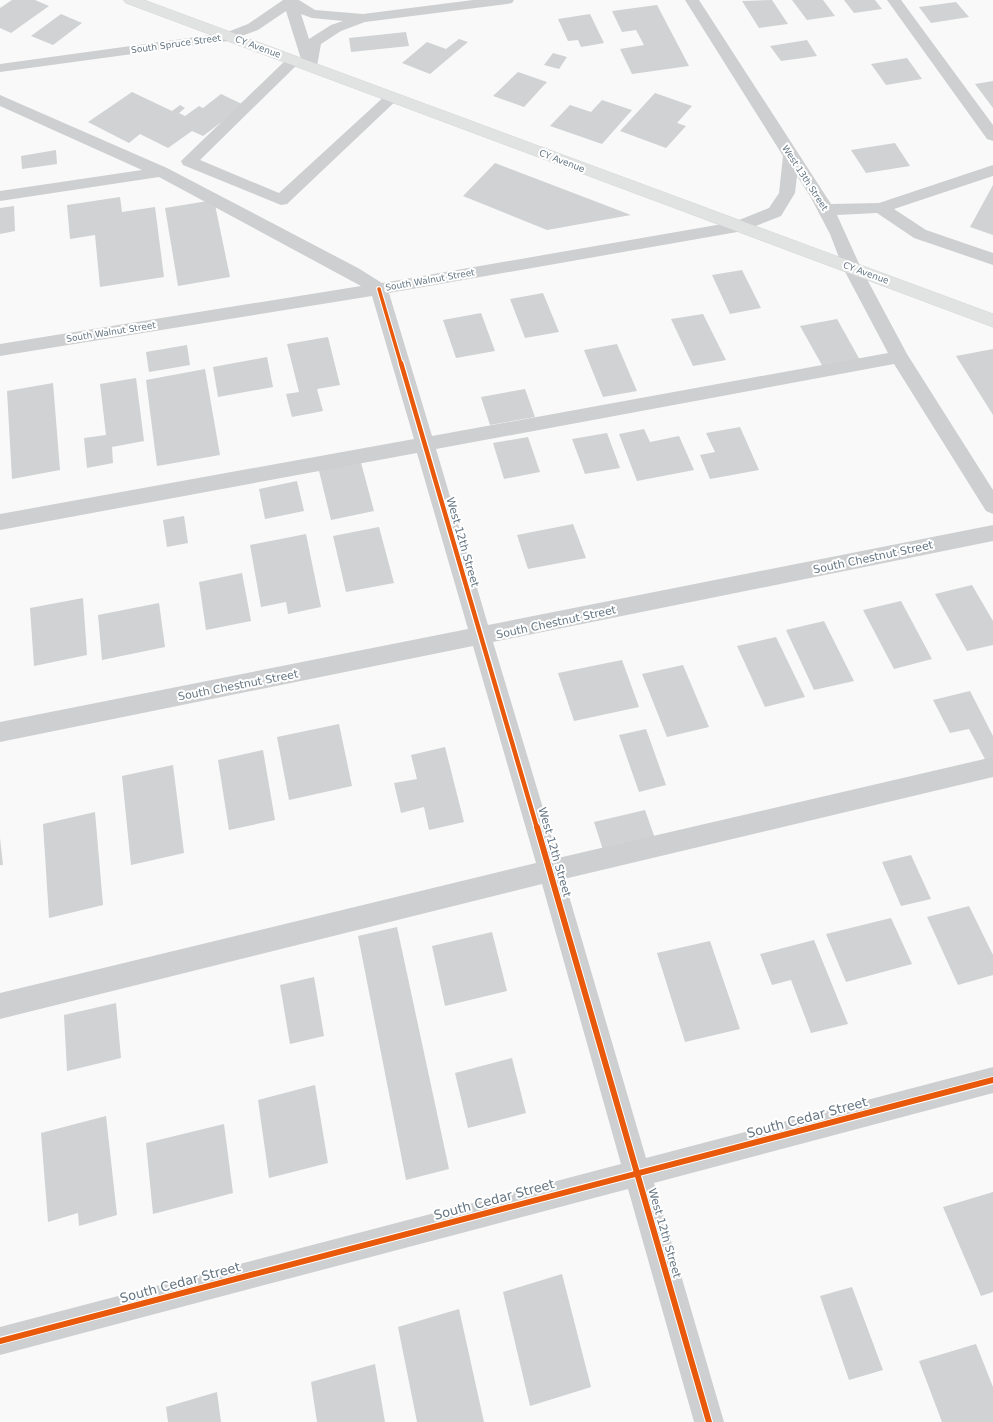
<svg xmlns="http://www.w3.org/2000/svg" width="993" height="1422" font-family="'DejaVu Sans',sans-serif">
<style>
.building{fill:#d0d2d3}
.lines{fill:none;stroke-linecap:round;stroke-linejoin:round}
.major-casing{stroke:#d5d6d7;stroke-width:1}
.minor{fill:#cecfd0;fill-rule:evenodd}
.major{fill:#e1e2e2;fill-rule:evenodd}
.cycleway-far2-casing{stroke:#fff;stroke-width:5.5}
.cycleway-far1-casing{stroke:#fff;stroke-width:7}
.cycleway-casing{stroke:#fff;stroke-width:8}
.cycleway-far2{stroke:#e8590c;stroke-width:3.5}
.cycleway-far1{stroke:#e8590c;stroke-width:4.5}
.cycleway{stroke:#e8590c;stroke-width:6}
.labels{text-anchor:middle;stroke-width:4;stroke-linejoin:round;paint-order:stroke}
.far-street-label{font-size:9px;fill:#657683;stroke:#fff}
.street-label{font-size:11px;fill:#657683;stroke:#fff}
.near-street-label{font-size:13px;fill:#657683;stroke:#fff}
</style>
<rect width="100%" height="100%" fill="#f9f9f9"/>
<!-- building -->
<g class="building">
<polygon points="12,0 35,0 49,6 11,33 0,28 0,8"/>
<polygon points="772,0 788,24 759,28 742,1"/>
<polygon points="792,0 823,0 835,16 807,20"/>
<polygon points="844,0 875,0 882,9 854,13"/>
<polygon points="956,2 969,17 931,23 919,7"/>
<polygon points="657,5 689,66 632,74 620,49 644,45 636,30 622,32 612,11"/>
<polygon points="61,14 82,23 53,45 31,36"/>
<polygon points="590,14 604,43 581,47 578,40 568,41 558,19"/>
<polygon points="406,32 409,46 351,52 349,38"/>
<polygon points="459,39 468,42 430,74 402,63 427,42 446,49"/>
<polygon points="807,40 817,56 781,61 770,46"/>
<polygon points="553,53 567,57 559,69 544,65"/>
<polygon points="907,58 922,79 886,85 871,64"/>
<polygon points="518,72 547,82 524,107 493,96"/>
<polygon points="993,81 993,108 975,84"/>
<polygon points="132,92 172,111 180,105 185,108 179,113 185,116 199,106 203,108 221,94 244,105 203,136 192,131 168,148 140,134 129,143 88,122"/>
<polygon points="655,93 692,106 677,123 686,126 666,148 620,131"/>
<polygon points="602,100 632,110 602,144 550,126 570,105 591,112"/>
<polygon points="895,143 910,166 866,173 851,150"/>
<polygon points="56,150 57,164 22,169 21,156"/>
<polygon points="495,163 631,215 547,230 463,196"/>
<polygon points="993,185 993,235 970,227"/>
<polygon points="120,197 122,212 155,207 164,277 100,287 95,235 70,239 67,205"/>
<polygon points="214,200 230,277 178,286 165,208"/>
<polygon points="14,206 15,231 0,234 0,208"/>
<polygon points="742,270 761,308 730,314 712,275"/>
<polygon points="543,293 559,332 525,338 510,299"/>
<polygon points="481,313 495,351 456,358 443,320"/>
<polygon points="703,314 726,360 693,366 671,319"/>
<polygon points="837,319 860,360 823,367 800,326"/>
<polygon points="328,337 340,385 317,389 323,411 292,417 286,394 299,392 287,344"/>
<polygon points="617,344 637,391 603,397 584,350"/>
<polygon points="187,345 190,365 149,372 146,352"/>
<polygon points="993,349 993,415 956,356"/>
<polygon points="267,357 273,387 218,397 213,367"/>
<polygon points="205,369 220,455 157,466 146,380"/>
<polygon points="136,378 144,441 112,447 113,463 87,468 84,438 106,435 100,384"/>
<polygon points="53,383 60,470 12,479 7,391"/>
<polygon points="525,389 535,417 490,425 481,397"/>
<polygon points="740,427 759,470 710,479 700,455 715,452 706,433"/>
<polygon points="644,429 650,442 679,436 694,470 637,481 619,434"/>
<polygon points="607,433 620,468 585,474 572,439"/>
<polygon points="528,437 540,472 504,479 493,443"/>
<polygon points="360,459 374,511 331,520 318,467"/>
<polygon points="297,481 304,511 265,519 259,489"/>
<polygon points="184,516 188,543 167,547 163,520"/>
<polygon points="573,524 586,558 528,569 517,535"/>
<polygon points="379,527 394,583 346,592 333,536"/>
<polygon points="306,534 321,607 288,614 286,602 261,607 250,545"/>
<polygon points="242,573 251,621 206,630 199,582"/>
<polygon points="972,585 993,621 993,645 967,651 935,594"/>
<polygon points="83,598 87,655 34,666 30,608"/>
<polygon points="901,601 932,659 894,669 863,610"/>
<polygon points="159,603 165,647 102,660 98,615"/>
<polygon points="824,621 854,681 814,690 786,630"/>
<polygon points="776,637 805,697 765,707 737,646"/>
<polygon points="622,660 639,707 574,721 558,673"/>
<polygon points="683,665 709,727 667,737 642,674"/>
<polygon points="970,691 993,736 993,762 987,763 969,729 950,733 933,700"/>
<polygon points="339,724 352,786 289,800 277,737"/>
<polygon points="646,729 666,785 639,792 619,735"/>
<polygon points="445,747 464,822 429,830 424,807 401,813 394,783 417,779 411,755"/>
<polygon points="263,750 275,820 229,830 218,760"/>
<polygon points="173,765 184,853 131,865 122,776"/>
<polygon points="645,810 657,844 605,856 594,822"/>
<polygon points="95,812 103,905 49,918 43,824"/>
<polygon points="0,838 3,865 0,865"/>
<polygon points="911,855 931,899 901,906 882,862"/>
<polygon points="969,906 993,955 993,975 958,985 927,917"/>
<polygon points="891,918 912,964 846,982 826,934"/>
<polygon points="397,927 449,1169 406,1180 358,936"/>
<polygon points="492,932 507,991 445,1006 432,946"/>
<polygon points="814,940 848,1024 811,1033 791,980 772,985 760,954"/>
<polygon points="710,941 740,1029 685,1042 657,953"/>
<polygon points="314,977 324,1036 290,1044 280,985"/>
<polygon points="116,1003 121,1058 67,1071 64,1015"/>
<polygon points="512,1058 526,1113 468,1128 455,1073"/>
<polygon points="315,1085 328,1163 269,1178 258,1100"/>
<polygon points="106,1116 117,1215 79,1226 78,1213 48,1222 41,1133"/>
<polygon points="224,1124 233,1193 153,1214 146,1143"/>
<polygon points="993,1192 993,1292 981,1296 943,1207"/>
<polygon points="562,1274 591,1387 530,1406 503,1292"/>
<polygon points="852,1287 883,1370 849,1380 820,1296"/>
<polygon points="459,1309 484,1422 417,1422 398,1327"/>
<polygon points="976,1344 993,1387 993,1422 942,1422 919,1361"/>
<polygon points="375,1364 385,1422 317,1422 311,1382"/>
<polygon points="217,1392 221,1422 168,1422 166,1407"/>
</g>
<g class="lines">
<defs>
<polygon id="major" points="124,0 144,0 993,314 993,327 126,3"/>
</defs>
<!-- major casing -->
<use href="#major" class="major-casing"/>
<!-- minor -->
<g class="minor">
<path d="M 283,0 L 299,0 L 315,10 L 363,14 L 473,0 L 514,0 L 512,3 L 507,4 L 365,22 L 341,31 L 321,44 L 317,66 L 315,69 L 305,69 L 301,61 L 200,160 L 279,193 L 387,94 L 397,94 L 400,97 L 287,204 L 281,205 L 183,165 L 181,161 L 289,57 L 294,56 L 301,59 L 286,11 L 258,30 L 228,41 L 0,72 L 0,64 L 225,33 L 248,24 ZM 301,14 L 312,18 L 343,21 L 331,25 L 309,39 Z"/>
<path d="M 685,0 L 699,0 L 831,204 L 879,203 L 993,165 L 993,176 L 894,209 L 926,230 L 993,253 L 993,265 L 914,238 L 877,213 L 837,215 L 861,268 L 907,354 L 993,490 L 993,514 L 986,511 L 894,364 L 436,449 L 488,625 L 993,525 L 993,541 L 493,642 L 558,858 L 993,757 L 993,777 L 564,879 L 646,1158 L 993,1067 L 993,1093 L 654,1183 L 724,1422 L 694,1422 L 628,1189 L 0,1355 L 0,1327 L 621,1164 L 542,884 L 0,1019 L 0,993 L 536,863 L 473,646 L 0,742 L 0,722 L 468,629 L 417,453 L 0,530 L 0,514 L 414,439 L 372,296 L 0,356 L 0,344 L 361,286 L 159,177 L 0,201 L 0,191 L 142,170 L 0,106 L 0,95 L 167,168 L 358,268 L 382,283 L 734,222 L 769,208 L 779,193 L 783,156 ZM 797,176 L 810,196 L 830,234 L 843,268 L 888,353 L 432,436 L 389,293 L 743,231 L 781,216 L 795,193 Z"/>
<polygon points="887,0 901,0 993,125 993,141 987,139"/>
</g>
<!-- major -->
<use href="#major" class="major"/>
<defs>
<polyline id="cycleway-far2" points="379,289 401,364"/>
<polyline id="cycleway-far1" points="401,363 537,828"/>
<g id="cycleway">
<polyline points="537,827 709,1422"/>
<polyline points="0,1341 993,1080"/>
</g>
</defs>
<!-- cycleway-far2 casing -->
<use href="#cycleway-far2" class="cycleway-far2-casing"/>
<!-- cycleway-far1 casing -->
<use href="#cycleway-far1" class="cycleway-far1-casing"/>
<!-- cycleway casing -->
<use href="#cycleway" class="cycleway-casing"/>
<!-- cycleway-far2 -->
<use href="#cycleway-far2" class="cycleway-far2"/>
<!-- cycleway-far1 -->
<use href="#cycleway-far1" class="cycleway-far1"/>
<!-- cycleway -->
<use href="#cycleway" class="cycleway"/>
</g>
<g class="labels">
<!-- far-street labels -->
<g class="far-street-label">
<text transform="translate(176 44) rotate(-8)" y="3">South Spruce Street</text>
<text transform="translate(258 47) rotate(20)" y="3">CY Avenue</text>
<text transform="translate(562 161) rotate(21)" y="3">CY Avenue</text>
<text transform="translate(805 178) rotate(57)" y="3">West 13th Street</text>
<text transform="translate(866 273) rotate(20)" y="3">CY Avenue</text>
<text transform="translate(430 280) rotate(-10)" y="3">South Walnut Street</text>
<text transform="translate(111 332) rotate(-9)" y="3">South Walnut Street</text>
</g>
<!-- street labels -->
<g class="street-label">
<text transform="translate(463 542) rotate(74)" y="4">West 12th Street</text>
<text transform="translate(873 557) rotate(-12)" y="4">South Chestnut Street</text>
<text transform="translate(556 622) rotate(-12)" y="4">South Chestnut Street</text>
<text transform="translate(238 685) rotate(-11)" y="4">South Chestnut Street</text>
<text transform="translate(555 852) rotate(74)" y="4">West 12th Street</text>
<text transform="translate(665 1233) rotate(74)" y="4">West 12th Street</text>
</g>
<!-- near-street labels -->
<g class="near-street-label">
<text transform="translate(807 1117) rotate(-15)" y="5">South Cedar Street</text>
<text transform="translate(494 1199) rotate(-15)" y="5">South Cedar Street</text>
<text transform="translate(180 1282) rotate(-15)" y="5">South Cedar Street</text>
</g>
</g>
</svg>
